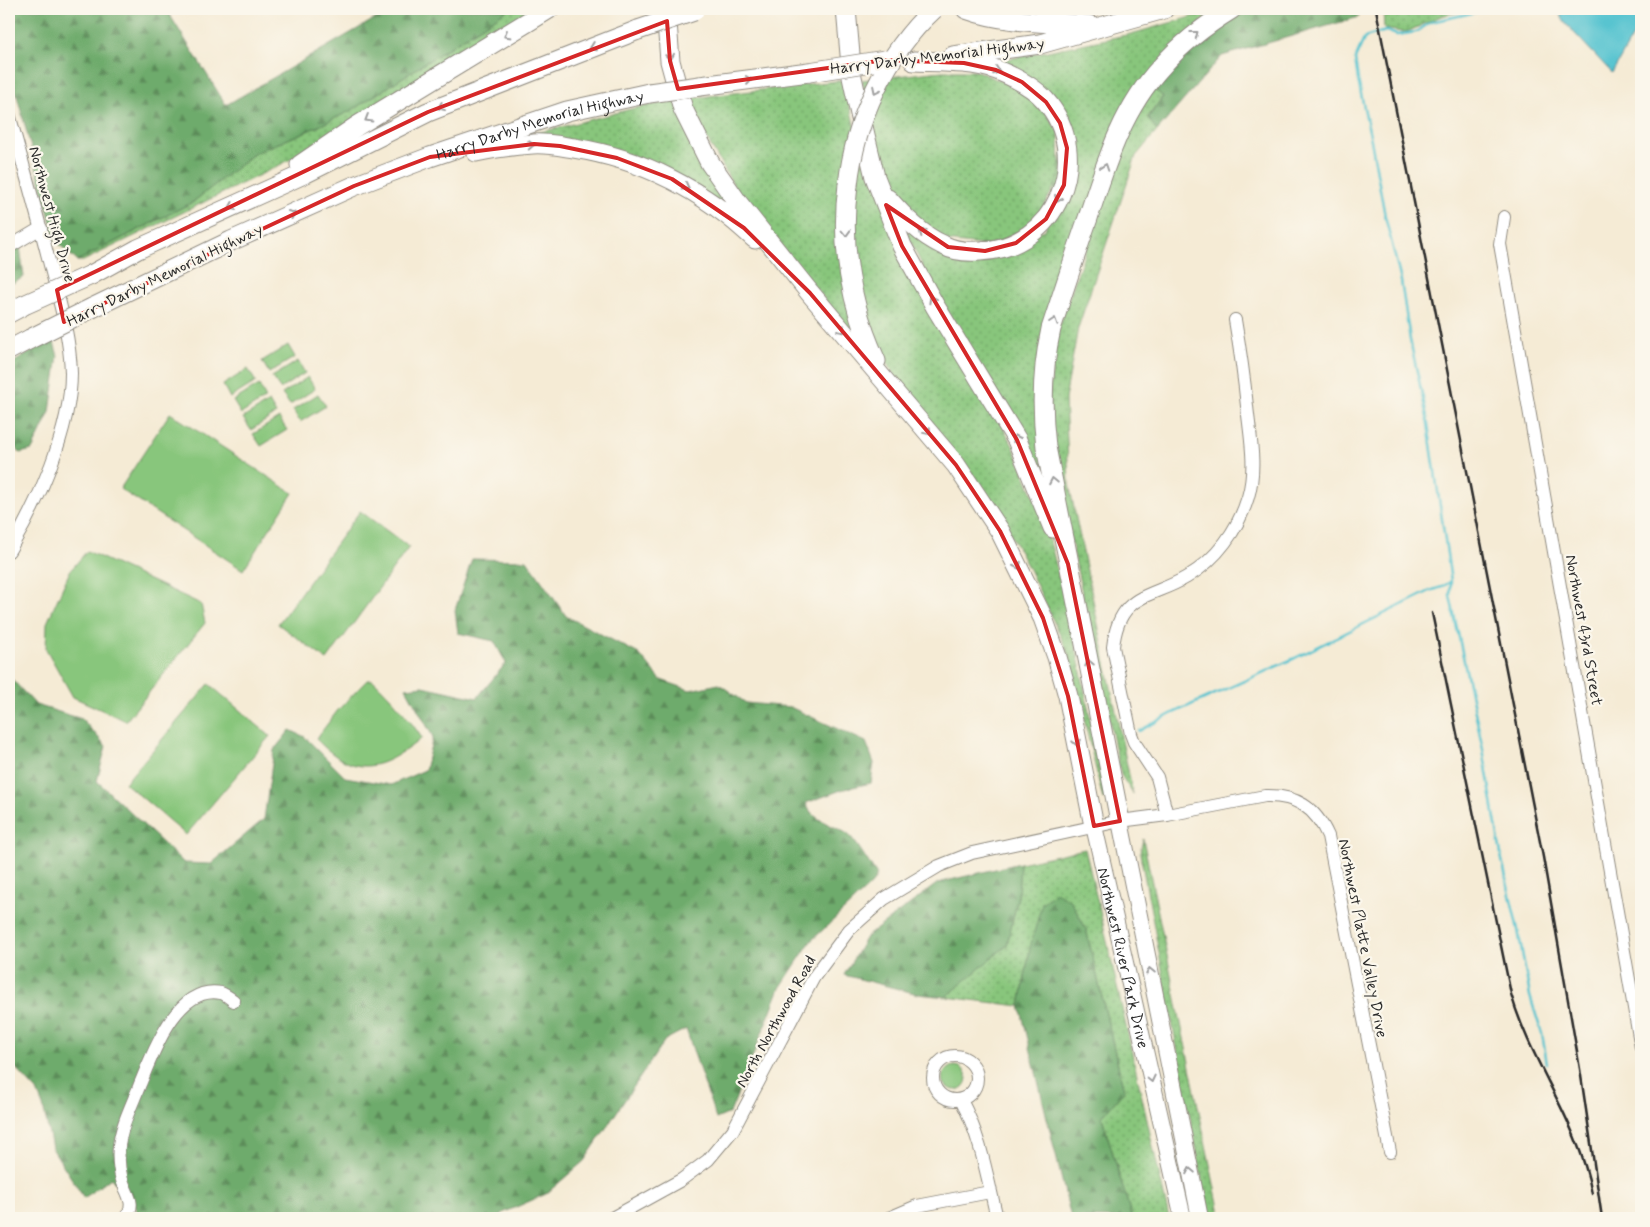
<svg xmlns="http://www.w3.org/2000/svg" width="1650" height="1227" font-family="Mynerve,sans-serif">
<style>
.grass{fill:url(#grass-dots);stroke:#5a7854}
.forest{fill:url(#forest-firs);stroke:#4c6b4c}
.green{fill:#88c67c;stroke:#5a7854}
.water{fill:#58c4d0;stroke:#42787e}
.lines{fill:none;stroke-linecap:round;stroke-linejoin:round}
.stream{stroke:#58c4d0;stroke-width:2.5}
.minor-casing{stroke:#908b80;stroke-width:14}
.major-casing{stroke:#908b80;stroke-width:18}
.highway-casing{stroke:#908b80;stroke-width:21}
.minor{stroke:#fff;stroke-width:12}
.major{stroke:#fff;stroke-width:16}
.highway{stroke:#fff;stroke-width:19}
.rail{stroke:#2b2b2b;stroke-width:2.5}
.highway-bridge-casing{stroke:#908b80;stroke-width:21;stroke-linecap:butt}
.highway-bridge{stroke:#fff;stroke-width:19}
.oneway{stroke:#a0a0a0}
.marked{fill:none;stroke:#d62828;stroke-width:4;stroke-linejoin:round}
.labels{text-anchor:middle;stroke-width:4.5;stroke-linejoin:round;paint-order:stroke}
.street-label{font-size:16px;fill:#2b2b2b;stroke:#fbf7ec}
</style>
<defs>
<pattern id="grass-dots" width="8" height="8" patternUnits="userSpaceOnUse" patternTransform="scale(1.25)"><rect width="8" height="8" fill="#88c67c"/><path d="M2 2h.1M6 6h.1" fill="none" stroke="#6fa166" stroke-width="1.8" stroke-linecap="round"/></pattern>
<pattern id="forest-firs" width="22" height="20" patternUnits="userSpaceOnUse" patternTransform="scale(1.25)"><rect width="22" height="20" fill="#6eab6c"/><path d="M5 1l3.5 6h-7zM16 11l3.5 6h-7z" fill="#5b8b59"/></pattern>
</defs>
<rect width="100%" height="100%" fill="#fbf7ec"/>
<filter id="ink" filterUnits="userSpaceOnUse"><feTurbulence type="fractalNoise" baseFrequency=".02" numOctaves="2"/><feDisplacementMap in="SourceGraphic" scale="10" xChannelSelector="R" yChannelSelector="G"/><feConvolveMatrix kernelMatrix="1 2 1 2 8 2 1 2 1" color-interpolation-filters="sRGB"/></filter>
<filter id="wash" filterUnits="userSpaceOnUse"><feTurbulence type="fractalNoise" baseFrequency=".0096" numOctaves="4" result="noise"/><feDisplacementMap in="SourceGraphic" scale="20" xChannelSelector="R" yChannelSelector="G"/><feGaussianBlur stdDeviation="1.12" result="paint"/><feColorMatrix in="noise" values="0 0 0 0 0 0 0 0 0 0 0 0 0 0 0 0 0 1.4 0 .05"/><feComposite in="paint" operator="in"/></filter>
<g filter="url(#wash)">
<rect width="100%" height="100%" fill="#f5ebd5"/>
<!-- grass -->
<g class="grass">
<polygon points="509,9 543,9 324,142 272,169 83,261 77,261 193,202 255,153 319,126 352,110"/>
<polygon points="1383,9 1469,9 1441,16 1409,31 1402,32 1384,29"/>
<polygon points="1212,11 1141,86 1047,329 1050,491 929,280 903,225 948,254 1045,230 1069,128 994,62 1131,34"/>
<polygon points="942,71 977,71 1033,95 1059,132 1060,176 1035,223 991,246 945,241 899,201 889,184 876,143 862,80"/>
<polygon points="844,80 862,159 1014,448 1044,521 1052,549 1074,637 1106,796 1103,799 1068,652 1029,569 1009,532 901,387 879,347 863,304 843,171 867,350 742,200 684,99"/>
<polygon points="1154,89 1163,96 1148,117 1157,131 1136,156 1078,328 1065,399 1069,484 1133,794 1121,775 1061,494 1049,398 1057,333 1127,130"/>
<polygon points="674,101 751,229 692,186 518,138 635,108"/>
<polygon points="1143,839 1220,1213 1222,1218 1211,1218 1202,1180 1140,853"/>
<polygon points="1085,849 1104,928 1169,1218 1132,1218 1102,1117 1124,1091 1086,929 1071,901 1030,948 1020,1006 946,997 1007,945 1018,896 1020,863"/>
</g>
<!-- forest -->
<g class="forest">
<polygon points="9,9 166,9 226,105 392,9 509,9 352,110 319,126 255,153 193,202 77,261 56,241 9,66"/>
<polygon points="1247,9 1358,9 1359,17 1222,56 1157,131 1148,118 1163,97 1154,89 1183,57 1222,24"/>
<polygon points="20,247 24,277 9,285 9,255"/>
<polygon points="53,339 58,356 50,412 32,450 20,453 9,439 9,365"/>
<path d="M 472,559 L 527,560 L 566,616 L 639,654 L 661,680 L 690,690 L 719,684 L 746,703 L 790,707 L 866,742 L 874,763 L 871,783 L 844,789 L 806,803 C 812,821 832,824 846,833 C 855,838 870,866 877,875 L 872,884 L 811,941 L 780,988 L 730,1113 L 716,1119 L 686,1029 L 665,1040 L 584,1161 L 546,1194 L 505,1212 L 497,1218 L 134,1218 L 137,1209 L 111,1178 L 84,1198 L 52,1148 L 43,1106 L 37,1091 L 10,1062 L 9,1059 L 9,676 L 36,705 L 82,719 L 106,746 L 97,781 L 184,863 L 211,864 L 264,819 L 274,750 L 290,730 L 305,737 L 345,777 L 391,785 L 425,770 L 433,737 L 406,688 L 423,686 L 477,698 L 506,663 L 494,641 L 458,633 L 455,610 Z"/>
<polygon points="1020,863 1018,896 1007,945 946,997 918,994 844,975 866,937 938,883"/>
<polygon points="1056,892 1071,901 1086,929 1124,1091 1102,1117 1132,1218 1071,1218 1020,1006 1030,948 1042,903"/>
</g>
<!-- green -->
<g class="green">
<polygon points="288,345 295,357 269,373 262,361"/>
<polygon points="298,361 305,373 280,389 272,377"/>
<polygon points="248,369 256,382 230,398 223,385"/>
<polygon points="308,377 315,389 290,405 282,394"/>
<polygon points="259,385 266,398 241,414 233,401"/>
<polygon points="318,394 326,406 300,422 293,410"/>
<polygon points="269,402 276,414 251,430 243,418"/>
<polygon points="170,413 293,493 243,570 120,489"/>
<polygon points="279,418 287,430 261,446 253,434"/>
<polygon points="360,511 409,547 327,660 278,624"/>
<polygon points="87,551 201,604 205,623 126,721 73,697 46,649 47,623 70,571"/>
<path d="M 367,680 L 373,680 C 392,698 408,717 422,738 C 381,770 356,780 316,739 L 338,710 Z"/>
<polygon points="209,684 270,736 186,835 125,783"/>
<circle cx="955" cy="1078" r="12"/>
</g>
<!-- water -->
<polygon class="water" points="1558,9 1641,9 1641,26 1636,31 1612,73 1565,23"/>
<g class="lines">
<!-- stream -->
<g class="stream">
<polyline points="1490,9 1431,22 1416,32 1397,35 1386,31 1368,36 1364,39 1355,59 1358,80 1371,140 1385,216 1401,281 1410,340 1427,417 1451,581 1450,596 1483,749 1502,860 1518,930 1530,996 1542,1034 1547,1063"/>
<polyline points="1139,731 1173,713 1295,658 1430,591 1442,587 1450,582"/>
</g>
</g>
</g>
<g filter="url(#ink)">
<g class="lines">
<defs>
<g id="minor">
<path d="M 9,114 C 23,164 37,214 50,265 C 59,300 70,336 71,373 C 71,430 38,503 9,551"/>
<polyline points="1504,217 1500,244 1641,1048"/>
<polyline points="9,247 41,228"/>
<path d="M 1167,815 L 1157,777 L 1134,742 L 1131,734 L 1113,647 C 1119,592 1150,599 1187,577 C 1217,559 1238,530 1248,497 C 1257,467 1250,436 1247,406 C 1244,377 1240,349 1235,320"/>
<circle cx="955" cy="1078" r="22"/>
<path d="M 961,1100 C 981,1137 987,1177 997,1218"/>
<path d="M 125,1218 C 137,1204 127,1195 122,1180 C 119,1169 118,1156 119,1146 C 121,1125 133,1103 140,1084 C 153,1053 177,984 221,993 C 225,994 230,998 234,1001"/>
<path d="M 612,1218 L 681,1180 L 708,1160 L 733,1130 L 814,977 L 849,930 L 884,899 L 939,866 L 972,853 L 1120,821 L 1167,815 L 1265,796 C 1296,795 1315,807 1328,836 L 1390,1152"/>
<polyline points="889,1218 917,1206 990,1192"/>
</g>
<g id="major">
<polyline points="1120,821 1200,1218"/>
<path id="s1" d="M 1094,826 L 1183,1218"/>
</g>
<g id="highway">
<polyline points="666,9 670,61 683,109 710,163 738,203 810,293 956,465 1000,531 1043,618 1057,657 1068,696 1094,826"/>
<polyline points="846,9 852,77 860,114 875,177 902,246 935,306 1017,440 1053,528"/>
<path d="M 966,9 C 1005,23 1047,22 1089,25"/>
<polyline points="953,56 1040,44 1164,9"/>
<polyline points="700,86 809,72"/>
<path d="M 476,152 C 495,148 514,145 533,144 C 546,143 561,146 574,148 C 643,159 705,191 755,239"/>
<polyline points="300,165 357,126 549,9"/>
<path d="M 848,185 C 840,245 851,306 876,361"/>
<path d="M 888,199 C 904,217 921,235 943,245 C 954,251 968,252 980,251 C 1056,249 1095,157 1045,100 C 1033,86 1014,77 997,70 C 971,61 942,62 914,61"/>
<polyline points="91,275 138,249 306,173 428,112 638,30"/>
<path id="s2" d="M 92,308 L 231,241 L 354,186 L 430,157 L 567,111 L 649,93"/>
<polyline points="9,313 24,305"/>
<polyline points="9,350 30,339"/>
<path d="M 1120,821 L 1046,447 C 1041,406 1042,369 1051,329 C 1063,292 1075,255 1088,218 C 1106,163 1122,109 1162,66 C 1182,43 1206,25 1232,9"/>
</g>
</defs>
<!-- minor casing -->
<use href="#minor" class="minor-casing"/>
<!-- major casing -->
<use href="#major" class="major-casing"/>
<!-- highway casing -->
<use href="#highway" class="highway-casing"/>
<!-- minor -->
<use href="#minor" class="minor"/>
<!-- major -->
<use href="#major" class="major"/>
<!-- highway -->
<use href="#highway" class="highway"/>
<!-- rail -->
<g class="rail">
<polyline points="1376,9 1543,857 1580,1069 1602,1218"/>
<path d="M 1432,613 L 1511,994 C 1531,1064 1579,1122 1592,1194"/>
</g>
<defs>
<g id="highway-bridge">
<polyline points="638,30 694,11"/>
<polyline points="809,72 885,60"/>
<polyline points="649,93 700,86"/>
<path d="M 848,185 C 855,120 886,53 934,9"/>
<polyline points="24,305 91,275"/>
<polyline points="30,339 92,308"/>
</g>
</defs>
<!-- highway-bridge casing -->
<use href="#highway-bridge" class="highway-bridge-casing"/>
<!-- highway-bridge -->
<use href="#highway-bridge" class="highway-bridge"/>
</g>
<!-- one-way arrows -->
<defs><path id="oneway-chevron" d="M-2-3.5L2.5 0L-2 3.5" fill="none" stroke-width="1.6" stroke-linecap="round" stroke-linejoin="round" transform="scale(1.25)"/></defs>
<g class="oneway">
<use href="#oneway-chevron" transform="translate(1195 34) rotate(-38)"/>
<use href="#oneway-chevron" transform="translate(507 35) rotate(149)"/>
<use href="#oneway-chevron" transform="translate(593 47) rotate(159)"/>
<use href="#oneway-chevron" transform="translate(670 57) rotate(82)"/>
<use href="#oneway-chevron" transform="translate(997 71) rotate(19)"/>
<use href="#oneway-chevron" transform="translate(749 80) rotate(-8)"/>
<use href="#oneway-chevron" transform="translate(876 90) rotate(116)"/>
<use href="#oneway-chevron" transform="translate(441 107) rotate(158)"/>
<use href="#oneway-chevron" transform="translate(368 119) rotate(149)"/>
<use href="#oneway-chevron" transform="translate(531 145) rotate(-3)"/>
<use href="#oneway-chevron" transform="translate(1105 167) rotate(-71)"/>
<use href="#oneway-chevron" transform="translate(686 187) rotate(29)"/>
<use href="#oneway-chevron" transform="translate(1058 199) rotate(115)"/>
<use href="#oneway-chevron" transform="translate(232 207) rotate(156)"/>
<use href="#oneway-chevron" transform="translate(292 214) rotate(-24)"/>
<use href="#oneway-chevron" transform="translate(922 232) rotate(-143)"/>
<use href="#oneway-chevron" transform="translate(846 233) rotate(88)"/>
<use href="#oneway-chevron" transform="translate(932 299) rotate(-119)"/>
<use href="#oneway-chevron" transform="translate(1054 321) rotate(-72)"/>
<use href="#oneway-chevron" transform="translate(842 330) rotate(49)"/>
<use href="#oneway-chevron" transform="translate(928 432) rotate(50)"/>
<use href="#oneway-chevron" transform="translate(1016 438) rotate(-117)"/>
<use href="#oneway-chevron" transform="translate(1053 481) rotate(-101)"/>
<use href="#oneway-chevron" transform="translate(1018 566) rotate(63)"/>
<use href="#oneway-chevron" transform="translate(1089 663) rotate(-102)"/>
<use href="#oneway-chevron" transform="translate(1077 743) rotate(79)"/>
<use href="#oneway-chevron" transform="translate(1150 971) rotate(-102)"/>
<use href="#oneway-chevron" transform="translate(1151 1079) rotate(77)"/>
<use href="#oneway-chevron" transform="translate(1190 1171) rotate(-101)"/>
</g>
</g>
<!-- marked area -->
<path class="marked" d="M 667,21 L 670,61 L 678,89 L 885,60 L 964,63 L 996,70 L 1022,82 L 1046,102 L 1060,123 L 1067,148 L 1064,185 L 1046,219 L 1016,243 L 985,251 L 948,247 L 886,205 L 902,246 L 1017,440 L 1068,564 L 1120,821 L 1094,826 L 1068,696 L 1043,618 L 1000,531 L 956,465 L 810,293 L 744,228 L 672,179 L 617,158 L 560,146 L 534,144 L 430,157 L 354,186 L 64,322 L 57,290 L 428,112 Z"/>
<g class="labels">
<!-- street labels -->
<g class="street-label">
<text transform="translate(937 55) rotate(-7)" y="6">Harry Darby Memorial Highway</text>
<text dy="6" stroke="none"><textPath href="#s2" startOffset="485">Harry Darby Memorial Highway</textPath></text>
<text transform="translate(53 214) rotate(75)" y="6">Northwest High Drive</text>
<text transform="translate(164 274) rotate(-26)" y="6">Harry Darby Memorial Highway</text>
<text transform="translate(1585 630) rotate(80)" y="6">Northwest 43rd Street</text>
<text transform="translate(1364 938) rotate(79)" y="6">Northwest Platte Valley Drive</text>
<text dy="6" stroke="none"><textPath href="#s1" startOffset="135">Northwest River Park Drive</textPath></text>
<text transform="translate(775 1021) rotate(-61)" y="6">North Northwood Road</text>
</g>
</g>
<!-- margin -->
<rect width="1650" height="1227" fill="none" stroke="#fbf7ec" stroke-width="30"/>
</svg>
